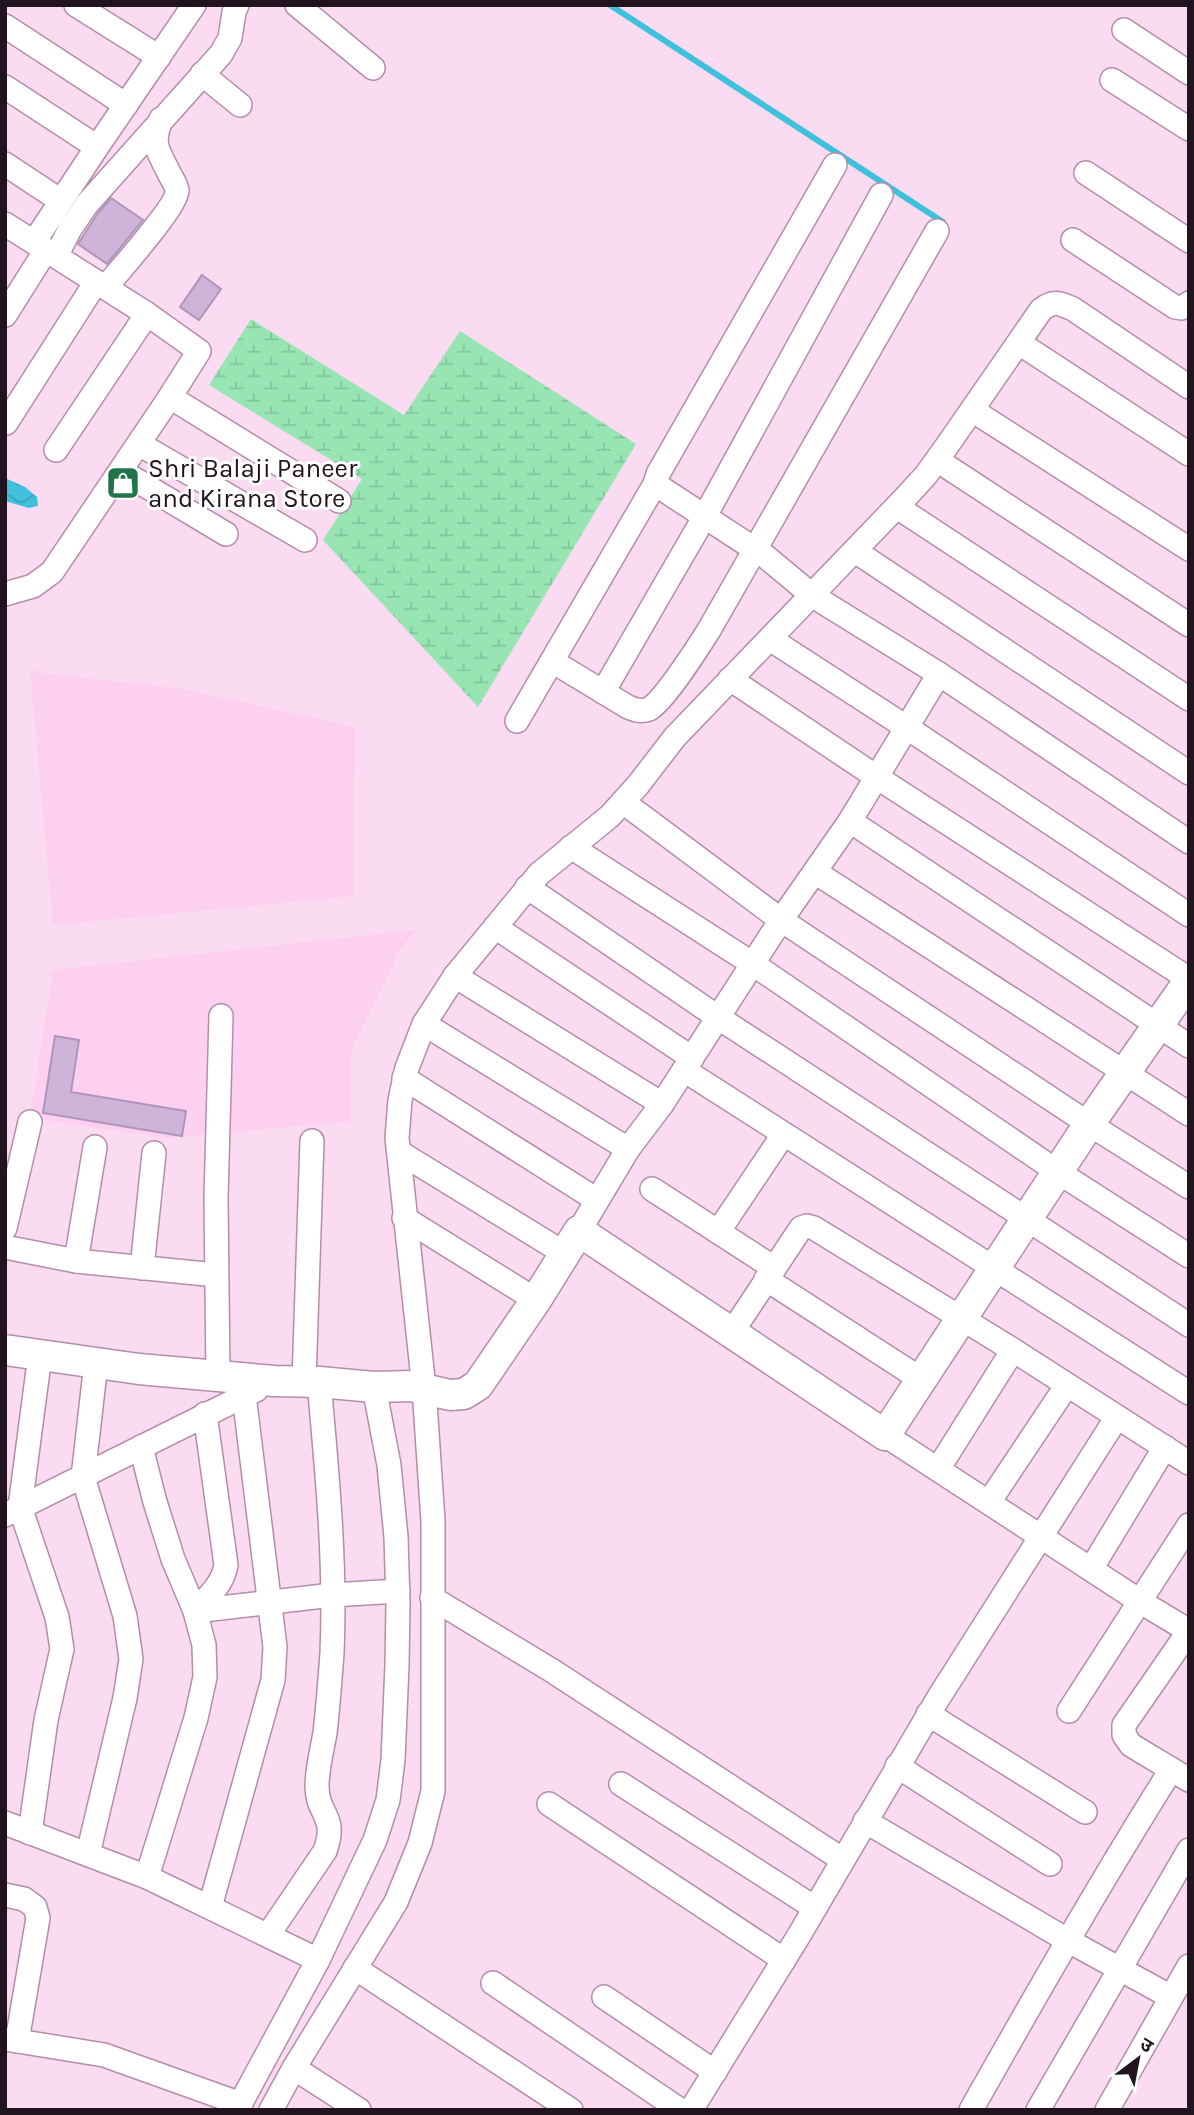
<svg xmlns="http://www.w3.org/2000/svg" width="1194" height="2115" font-family="Karla,'Noto Sans Devanagari',sans-serif">
<style>
.built{fill:#fdcff1}
.wetland{fill:url(#wetland-marsh)}
.water{fill:url(#water-waves)}
.lines{fill:none;stroke-linecap:round;stroke-linejoin:round}
.stream{stroke:#3fc0dd;stroke-width:6}
.building{fill:#ceb4d9;stroke:#ae95b9;stroke-width:2}
.minor-casing{stroke:#b38da9;stroke-width:26}
.tertiary-casing{stroke:#b38da9;stroke-width:33}
.minor{stroke:#fff;stroke-width:23}
.tertiary{stroke:#fff;stroke-width:30}
.labels{text-anchor:middle;stroke-width:6;stroke-linejoin:round;paint-order:stroke}
.poi-label{font-size:26px;fill:#21141e;stroke:#fff;text-anchor:start}
</style>
<defs>
<pattern id="wetland-marsh" width="20" height="14" patternUnits="userSpaceOnUse" patternTransform="scale(1.75)"><rect width="20" height="14" fill="#98e5b4"/><path d="M1 5h8M5 5V1M11 12h8M15 12V8" fill="none" stroke="#83c49a"/></pattern>
<pattern id="water-waves" width="16" height="10" patternUnits="userSpaceOnUse" patternTransform="scale(1.75)"><rect width="16" height="10" fill="#3fc0dd"/><path d="M0 5q4-4 8 0t8 0" fill="none" stroke="#37a4bd"/></pattern>
</defs>
<rect width="100%" height="100%" fill="#fbdbf2"/>
<!-- built -->
<g class="built">
<polygon points="30,669 46,674 183,689 355,727 353,896 53,925"/>
<polygon points="416,930 401,948 351,1051 351,1121 167,1138 30,1118 53,970"/>
</g>
<!-- wetland -->
<polygon class="wetland" points="251,319 404,415 460,331 636,444 478,707 323,540 362,479 209,385"/>
<!-- water -->
<polygon class="water" points="5,478 25,487 37,497 38,506 29,508 5,501"/>
<g class="lines">
<!-- stream -->
<polyline class="stream" points="610,5 943,222"/>
</g>
<!-- building -->
<g class="building">
<polygon points="111,198 143,220 107,264 78,244 98,213"/>
<polygon points="202,275 221,289 199,320 180,307"/>
<polygon points="55,1036 79,1040 71,1092 186,1111 182,1136 43,1113"/>
</g>
<g class="lines">
<defs>
<g id="minor">
<polyline points="76,5 159,57"/>
<polyline points="297,5 373,68"/>
<polyline points="5,26 126,105"/>
<polyline points="1124,30 1189,73"/>
<polyline points="202,74 240,105"/>
<polyline points="1112,80 1189,129"/>
<polyline points="5,87 97,147"/>
<polyline points="5,164 61,201"/>
<polyline points="835,165 658,474 655,484 765,556 813,596 939,674 1189,842"/>
<polyline points="1086,173 1189,241"/>
<polyline points="5,224 147,314 199,351 170,397 52,572 33,586 5,594"/>
<polyline points="1073,240 1175,307 1182,308 1189,303"/>
<polyline points="34,242 97,147 194,5"/>
<polyline points="56,256 70,229 87,204 221,54 230,38 234,12 237,5"/>
<path d="M 106,287 C 118,272 178,205 177,190 C 176,185 173,180 170,175 C 158,150 151,146 161,119"/>
<polyline points="5,315 46,250"/>
<polyline points="1019,343 1189,454"/>
<polyline points="170,397 339,501"/>
<polyline points="972,410 1189,549"/>
<polyline points="6,423 96,282"/>
<polyline points="139,444 305,540"/>
<polyline points="56,450 147,314"/>
<polyline points="937,460 1189,625"/>
<polyline points="121,471 226,534"/>
<polyline points="897,507 1189,699"/>
<polyline points="855,551 1189,773"/>
<polyline points="770,639 906,727 1189,915"/>
<path d="M 552,661 L 628,707 C 635,710 641,712 649,709 C 663,702 699,646 709,630 L 937,231"/>
<polyline points="730,679 878,778 1189,979"/>
<polyline points="603,692 705,516 881,195"/>
<polyline points="517,721 655,484"/>
<polyline points="623,802 781,920 1089,1124 1189,1187"/>
<polyline points="850,821 1189,1046"/>
<polyline points="571,847 753,964 1058,1172 1189,1256"/>
<polyline points="815,872 1189,1114"/>
<polyline points="527,887 719,1018 1189,1325"/>
<polyline points="495,927 692,1058"/>
<polyline points="455,976 662,1104"/>
<polyline points="424,1024 628,1149"/>
<polyline points="684,1070 1189,1393"/>
<polyline points="404,1078 597,1200"/>
<polyline points="399,1152 564,1253"/>
<polyline points="652,1189 774,1268"/>
<polyline points="404,1218 536,1300"/>
<polyline points="5,1228 30,1122"/>
<polyline points="579,1231 628,1149 662,1104 781,920 850,821 939,674"/>
<polyline points="718,1232 783,1135"/>
<polyline points="5,1247 76,1261 216,1275"/>
<polyline points="76,1261 95,1147"/>
<polyline points="142,1268 154,1153"/>
<polyline points="766,1279 922,1380"/>
<polyline points="732,1332 801,1228 807,1226 814,1228 1013,1350 1189,1463"/>
<polyline points="218,1377 216,1198 221,1016"/>
<polyline points="304,1381 312,1141"/>
<polyline points="885,1435 1141,1602 1189,1631"/>
<polyline points="141,1447 155,1502 173,1559 195,1611 204,1645 205,1677 196,1718 147,1877"/>
<polyline points="938,1469 1013,1350"/>
<polyline points="989,1502 1067,1385"/>
<polyline points="5,1515 256,1390"/>
<polyline points="1091,1569 1165,1447"/>
<polyline points="432,1598 551,1670 843,1860"/>
<path d="M 195,1611 C 208,1597 223,1584 226,1565 L 205,1414"/>
<polyline points="195,1611 332,1595 398,1591"/>
<polyline points="1189,1631 1124,1725 1124,1735 1131,1745 1189,1780"/>
<polyline points="1069,1711 1189,1525"/>
<polyline points="928,1714 1085,1812"/>
<polyline points="897,1766 1050,1864"/>
<polyline points="621,1784 815,1908"/>
<polyline points="549,1804 784,1960"/>
<polyline points="865,1821 1067,1940 1171,1997"/>
<polyline points="5,1823 147,1877 318,1960"/>
<polyline points="30,1833 46,1720 62,1649 57,1617 20,1507 40,1355"/>
<polyline points="88,1854 125,1698 131,1659 125,1616 83,1477 96,1363"/>
<polyline points="5,1895 24,1899 35,1907 38,1918 17,2041"/>
<polyline points="210,1907 273,1680 275,1647 244,1395"/>
<path d="M 268,1935 L 325,1851 C 338,1815 317,1816 317,1786 C 317,1769 322,1750 325,1733 C 328,1707 330,1680 332,1653 C 336,1563 327,1472 319,1382"/>
<polyline points="355,1968 571,2110"/>
<polyline points="493,1983 680,2110"/>
<polyline points="604,1997 715,2072"/>
<polyline points="5,2039 104,2055 241,2104"/>
<polyline points="294,2068 359,2110"/>
<polyline points="237,2110 318,1960 375,1840 388,1800 393,1760 397,1665 398,1603 396,1537 389,1465 374,1387"/>
<path d="M 271,2110 L 294,2068 L 396,1902 L 420,1843 L 433,1791 L 433,1521 L 424,1388 L 397,1138 L 400,1100 L 407,1068 L 424,1024 L 455,976 L 539,874 L 610,816 L 638,785 L 675,737 L 905,498 L 926,475 L 949,443 L 1041,310 C 1053,300 1060,303 1073,309 L 1189,387"/>
<polyline points="691,2110 798,1937 939,1697 1117,1417"/>
<path d="M 971,2110 C 1036,1995 1101,1881 1171,1770"/>
<polyline points="1038,2110 1189,1850"/>
<polyline points="1107,2110 1189,1966"/>
</g>
<polyline id="tertiary" points="5,1350 139,1369 274,1381 319,1382 374,1387 411,1386 450,1395 464,1394 478,1385 536,1300 579,1231 885,1435 1089,1124 1189,981"/>
</defs>
<!-- minor casing -->
<use href="#minor" class="minor-casing"/>
<!-- tertiary casing -->
<use href="#tertiary" class="tertiary-casing"/>
<!-- minor -->
<use href="#minor" class="minor"/>
<!-- tertiary -->
<use href="#tertiary" class="tertiary"/>
</g>
<!-- icons -->
<defs>
<symbol id="shop-square" viewBox="-11 -11 22 22"><rect x="-9" y="-9" width="18" height="18" rx="4" fill="#1f7548" stroke="#fff"/><path d="M-5-2.5h2.3a2.7 3.5 0 0 1 5.4 0H5L5.5 6h-11ZM-1.5-2.5h3a1.5 2.3 0 0 0-3 0Z" fill="#fff"/></symbol>
</defs>
<g fill-rule="evenodd">
<use href="#shop-square" x="104" y="464" width="38" height="38"/>
</g>
<g class="labels">
<!-- poi labels -->
<g class="poi-label">
<text x="148" y="477">Shri Balaji Paneer<tspan x="148" dy="30">and Kirana Store</tspan></text>
</g>
</g>
<!-- border -->
<rect width="1194" height="2115" fill="none" stroke="#21141e" stroke-width="14"/>
<!-- north arrow -->
<g transform="translate(1138 2059) rotate(32)" stroke="#ffffff" stroke-width="5" paint-order="stroke">
<path d="M0-5L12 26L0 18L-12 26Z" fill="#21141e"/>
<text y="-10" font-size="19" font-weight="bold" text-anchor="middle" fill="#21141e">उ</text>
</g>
</svg>
